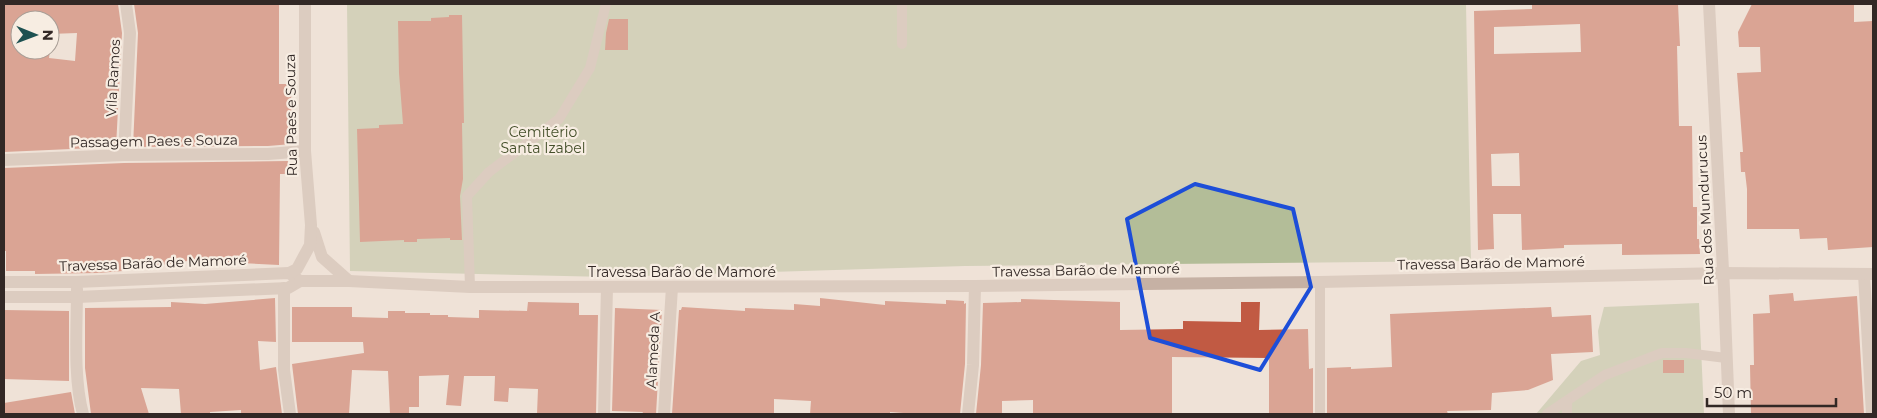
<svg xmlns="http://www.w3.org/2000/svg" width="1877" height="418" font-family="Montserrat,sans-serif">
<style>
.green{fill:#b3bd98}
.building{fill:#c15a43;fill-rule:evenodd}
.lines{fill:none;stroke-linecap:round;stroke-linejoin:round}
.service{stroke:#c6b1a4;stroke-width:10}
.minor{stroke:#c6b1a4;stroke-width:12}
.tertiary{stroke:#c6b1a4;stroke-width:12}
.marked{fill:none;stroke:#1d4ed8;stroke-width:4;stroke-linejoin:round}
.labels{text-anchor:middle;stroke-width:4.5;stroke-linejoin:round;paint-order:stroke}
.street-label{font-size:14px;fill:#322825;stroke:#f7ede2}
.park-label{font-size:14px;fill:#444f2a;stroke:#f7ede2}
</style>
<rect width="100%" height="100%" fill="#efe2d7"/>
<!-- green -->
<g class="green">
<polygon points="347,4 1466,4 1471,261 965,266 609,277 350,271"/>
<polygon points="1699,303 1704,414 1536,414 1581,361 1600,355 1598,331 1604,307"/>
</g>
<!-- building -->
<g class="building">
<path d="M 4,4 L 118,4 L 122,33 L 116,147 L 4,152 ZM 20,20 L 50,20 L 50,34 L 77,33 L 75,61 L 49,58 L 50,50 L 20,50 Z"/>
<polygon points="134,4 279,4 279,84 291,84 292,144 268,146 133,147 138,33"/>
<path d="M 1532,4 L 1678,4 L 1680,46 L 1677,46 L 1679,126 L 1692,126 L 1693,207 L 1697,207 L 1697,239 L 1699,239 L 1700,254 L 1622,255 L 1622,244 L 1564,245 L 1564,248 L 1522,250 L 1521,214 L 1493,214 L 1494,249 L 1478,250 L 1474,11 L 1532,9 ZM 1580,24 L 1581,52 L 1494,54 L 1494,27 ZM 1519,153 L 1520,186 L 1492,186 L 1491,154 Z"/>
<polygon points="1752,4 1854,4 1854,22 1873,21 1873,247 1828,250 1827,238 1800,239 1799,229 1747,229 1747,189 1745,172 1741,172 1740,152 1743,152 1737,73 1761,72 1760,47 1739,47 1738,32"/>
<polygon points="449,15 462,15 464,123 462,123 463,179 460,196 462,240 450,240 450,238 417,239 417,242 404,242 404,240 360,242 357,129 379,128 379,125 403,124 399,73 398,21 431,21 431,18 449,17"/>
<polygon points="609,19 628,19 628,50 605,50 606,33"/>
<polygon points="288,161 288,174 280,174 279,265 220,262 220,259 194,260 135,269 122,270 123,271 98,273 35,274 35,271 6,271 6,251 4,251 4,168 124,163"/>
<polygon points="1793,293 1794,301 1857,296 1864,414 1751,414 1750,365 1754,365 1753,314 1770,313 1769,295"/>
<polygon points="275,298 276,342 258,341 260,370 276,367 282,414 241,414 241,410 210,412 210,414 181,414 179,389 141,388 149,414 91,414 85,368 85,308 171,307 171,302 205,304"/>
<polygon points="820,298 885,305 885,301 946,304 946,300 964,301 964,304 966,303 965,364 960,414 917,414 890,412 890,414 810,414 811,401 774,399 774,414 672,414 679,310 681,310 682,307 745,311 745,308 794,310 794,304 820,306"/>
<polygon points="1021,299 1120,302 1120,330 1183,329 1183,321 1241,322 1241,302 1260,302 1259,330 1308,329 1309,369 1313,368 1313,414 1269,414 1269,358 1172,357 1172,413 1033,414 1033,400 1002,401 1002,414 976,414 981,365 983,303 1021,302"/>
<polygon points="528,302 579,303 579,315 598,315 596,414 537,414 538,389 509,388 508,402 494,401 495,376 464,376 461,406 446,405 449,375 419,376 419,407 409,407 409,414 390,414 388,371 352,370 349,414 298,414 292,364 364,353 363,342 292,342 292,307 352,307 352,317 388,318 388,311 405,311 405,313 430,313 430,315 448,315 448,317 479,318 479,310 527,311"/>
<polygon points="1551,307 1552,317 1591,315 1593,352 1551,354 1553,380 1528,390 1492,393 1491,410 1447,411 1448,414 1327,414 1327,368 1351,367 1351,369 1392,367 1390,314"/>
<polygon points="615,308 662,310 656,414 642,414 643,412 612,411"/>
<polygon points="4,310 69,311 69,381 4,379"/>
<rect x="1663" y="360" width="21" height="13"/>
<polygon points="71,392 75,414 4,414 4,403"/>
</g>
<g class="lines">
<!-- service -->
<g class="service">
<polyline points="902,4 902,44"/>
<polyline points="470,287 467,196 489,172 559,119 590,68 606,4"/>
<polyline points="1320,414 1320,282"/>
<polyline points="1547,414 1605,375 1662,353 1686,353 1726,358"/>
<polyline points="1567,414 1567,401"/>
</g>
<!-- minor -->
<g class="minor">
<polyline points="124,155 130,33 126,4"/>
<polyline points="4,160 124,155 268,154 305,151"/>
<polyline points="1864,274 1872,414"/>
<polyline points="4,282 76,282 289,273 300,281 288,288 77,297 4,297"/>
<polyline points="284,288 284,370 290,414"/>
<path d="M 77,289 C 77,327 73,378 83,414"/>
<polyline points="604,414 607,287"/>
<polyline points="664,414 672,287"/>
<polyline points="968,414 973,365 975,286"/>
</g>
<!-- tertiary -->
<g class="tertiary">
<polyline points="1709,4 1724,289 1729,414"/>
<polyline points="314,232 322,257 349,281"/>
<polyline points="289,273 297,269 310,245 311,225 305,151 305,4"/>
<polyline points="300,281 349,281 470,287 975,286 1320,282 1723,273 1873,274"/>
</g>
</g>
<!-- marked area -->
<path d="M0 0H1877V418H0ZM 1195,184 L 1293,209 L 1311,287 L 1260,370 L 1150,338 L 1127,219 Z" fill="#efe2d7" fill-opacity=".55" fill-rule="evenodd"/>
<path class="marked" d="M 1195,184 L 1293,209 L 1311,287 L 1260,370 L 1150,338 L 1127,219 Z"/>
<g class="labels">
<!-- street labels -->
<g class="street-label">
<text transform="translate(113 78) rotate(-87)" y="5">Vila Ramos</text>
<text transform="translate(291 115) rotate(-91)" y="5">Rua Paes e Souza</text>
<text transform="translate(154 141) rotate(-1)" y="5">Passagem Paes e Souza</text>
<text transform="translate(1705 210) rotate(-93)" y="5">Rua dos Mundurucus</text>
<text transform="translate(153 263) rotate(-2)" y="5">Travessa Barão de Mamoré</text>
<text transform="translate(1491 263) rotate(-1)" y="5">Travessa Barão de Mamoré</text>
<text transform="translate(1086 270) rotate(-1)" y="5">Travessa Barão de Mamoré</text>
<text x="682" y="277">Travessa Barão de Mamoré</text>
<text transform="translate(653 350) rotate(-87)" y="5">Alameda A</text>
</g>
<!-- park labels -->
<g class="park-label">
<text x="543" y="137">Cemitério<tspan x="543" dy="16">Santa Izabel</tspan></text>
</g>
</g>
<!-- border -->
<rect width="1877" height="418" fill="none" stroke="#322825" stroke-width="10"/>
<!-- north arrow -->
<g transform="translate(35 35) rotate(91)"><circle r="24" fill="#f7ede2" stroke="#a89e96"/>
<path d="M0-4L9 19L0 12L-9 19Z" fill="#1d5151"/>
<text y="-8" font-size="14" font-weight="bold" text-anchor="middle" fill="#322825">N</text>
</g>
<!-- scale -->
<path d="M1707 398v8h129v-8" fill="none" stroke="#322825" stroke-width="2.5"/>
<text x="1714" y="398" font-size="15" fill="#322825" stroke="#f7ede2" stroke-width="4" paint-order="stroke">50 m</text>
</svg>
